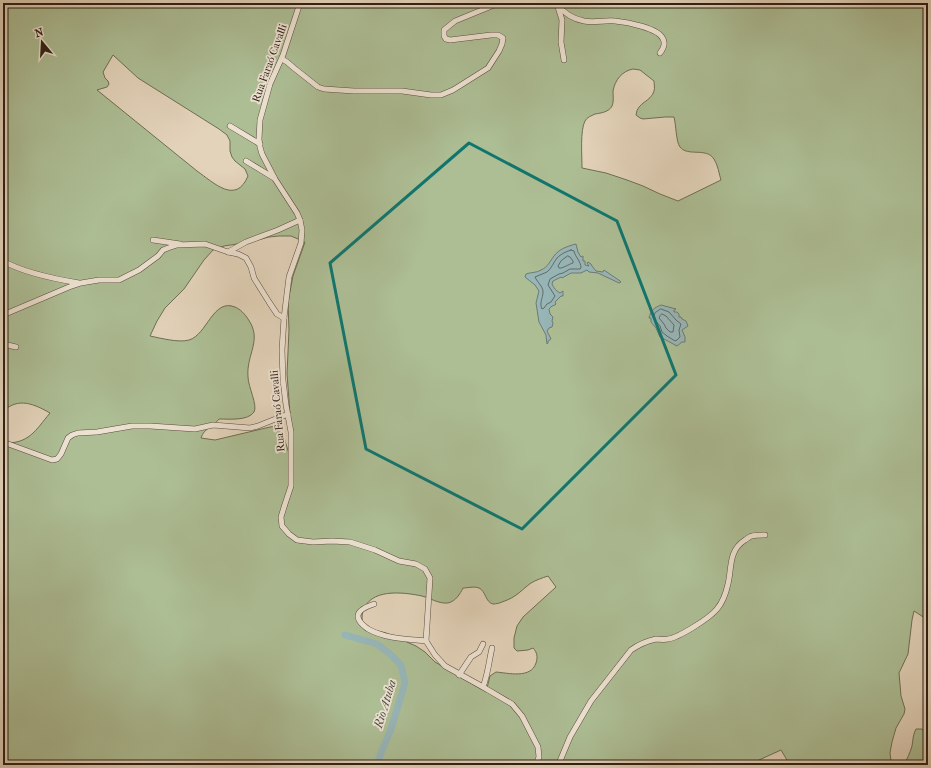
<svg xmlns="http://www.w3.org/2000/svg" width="931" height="768" font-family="'IM FELL French Canon',serif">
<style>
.green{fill:#adbe95;stroke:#6e6e54;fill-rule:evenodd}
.water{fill:#97b6b7;stroke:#6d7a76}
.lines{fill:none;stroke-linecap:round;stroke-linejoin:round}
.shore{stroke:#626a66;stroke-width:1}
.river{stroke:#97b6b7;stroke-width:7}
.minor-casing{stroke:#5b4c3e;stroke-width:6}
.minor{stroke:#ede2d2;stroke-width:5}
.marked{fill:none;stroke:#0f766e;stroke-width:3;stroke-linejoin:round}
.labels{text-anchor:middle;stroke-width:3.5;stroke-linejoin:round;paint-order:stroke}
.street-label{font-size:11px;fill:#2e1f14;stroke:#ede2d2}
.water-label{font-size:12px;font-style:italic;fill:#4e4c45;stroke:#ede2d2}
</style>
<rect width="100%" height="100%" fill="#e3d3ba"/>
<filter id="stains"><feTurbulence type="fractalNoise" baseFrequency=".005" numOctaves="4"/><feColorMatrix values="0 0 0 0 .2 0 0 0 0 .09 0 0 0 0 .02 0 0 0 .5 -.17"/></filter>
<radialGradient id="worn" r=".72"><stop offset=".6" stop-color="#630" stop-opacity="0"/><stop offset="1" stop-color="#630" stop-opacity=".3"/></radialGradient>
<!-- green -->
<g class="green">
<path d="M 3,3 L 928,3 L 928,620 L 914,611 L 912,620 L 908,654 L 899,673 L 901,696 L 905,709 L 904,714 L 896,728 L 892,742 L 890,753 L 891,761 L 893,765 L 790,765 L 781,750 L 748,765 L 3,765 L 3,443 C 29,444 35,431 50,413 C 34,404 19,397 3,411 ZM 113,55 L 138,78 L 219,129 L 227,135 L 230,141 L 230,151 L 232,157 L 235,161 L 245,169 L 248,176 C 236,205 214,183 197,171 L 97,90 L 107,87 L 109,84 L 108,81 L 105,78 L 103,72 ZM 633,69 L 640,70 L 654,81 C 654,84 655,88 654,91 C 651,102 637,102 636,115 L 640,118 L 643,119 L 665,117 L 674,117 C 676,124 676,142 680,147 C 688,157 706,147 714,159 C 718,165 719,174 721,180 L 678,201 L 660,194 L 643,186 L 627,180 L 606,173 L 582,168 C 582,156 580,130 585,121 C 587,117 591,116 595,114 C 601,113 609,112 612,106 C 614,102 613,96 613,91 C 615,80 622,71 633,69 ZM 279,236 L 291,236 L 305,242 L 293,276 L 288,302 L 289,330 L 287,374 L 289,400 L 290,414 L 290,457 L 282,431 L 277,426 L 270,427 L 215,440 L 201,438 C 204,428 213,427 219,419 C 229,419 248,421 254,412 C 258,406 248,386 248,377 C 246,354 263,340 248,319 C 245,314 240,309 235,307 C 213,298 207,335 189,340 C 179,343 160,338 150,336 L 157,321 L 165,308 L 184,289 L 204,260 L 213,250 L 224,246 L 250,242 L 269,237 ZM 548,576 L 556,587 L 523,617 L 517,626 L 514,638 L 514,648 L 517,651 L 528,650 L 533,648 C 537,652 538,657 536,663 C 531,679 508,673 496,672 L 490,676 L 486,692 L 435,662 L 425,652 L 416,646 L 386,633 L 363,627 C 363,622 361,617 363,612 C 369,588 403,592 422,596 C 430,598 439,604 448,603 C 456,601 460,594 463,588 C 468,588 474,586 479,588 C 486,591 485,602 493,604 C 496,604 500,603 502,602 C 517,597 520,591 531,583 C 536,580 542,578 548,576 Z"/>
<path d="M 916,729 L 922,729 L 928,737 L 928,765 L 904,765 C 907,759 910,753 912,746 C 913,740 913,734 916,729 Z"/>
</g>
<!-- water -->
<g class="water">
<path d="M 576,244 L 578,252 L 581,257 L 583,256 L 583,261 L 585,261 L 585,265 L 589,266 L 587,263 L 588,262 L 591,264 L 592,266 L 596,271 L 603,272 L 604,270 L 620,281 L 621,282 L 619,283 L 598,273 L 589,272 L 587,270 L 581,273 L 571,273 L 562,278 L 561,277 L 553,281 L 552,284 C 554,288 556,291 560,293 L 563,291 L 563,296 L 561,296 L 555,302 L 556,304 L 555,305 L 552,306 L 549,309 L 550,314 L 553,317 L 552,321 L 553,323 L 552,327 L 549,328 L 547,331 L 551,339 L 548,341 L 548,343 L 547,344 L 546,335 L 539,322 L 536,303 L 539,291 L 535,285 L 525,277 L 526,274 C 531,272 537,273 541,270 C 548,267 550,261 554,256 C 559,249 568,246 576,244 Z"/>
<path d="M 661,305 L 676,309 L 674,310 L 674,312 L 677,312 L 679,314 L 679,317 L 681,317 L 682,319 L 686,321 L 688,326 L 682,330 L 685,337 L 685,342 L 682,342 L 677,346 L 664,339 L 661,336 L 660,337 L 656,328 L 651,322 L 651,318 L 649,318 C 651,310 654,308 661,305 Z"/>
</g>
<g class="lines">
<!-- shore -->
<g class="shore">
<path d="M 571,250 L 574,251 C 575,257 581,261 581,268 L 580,269 L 570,269 L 563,273 L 559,274 L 550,279 L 548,285 L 555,296 L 551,302 L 547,304 L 544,308 L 542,309 C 539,303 543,298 543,292 C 543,286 537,282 535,277 C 539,275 543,274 547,272 C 552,268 553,263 557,258 C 561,254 565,252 571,250 Z"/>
<path d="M 568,256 L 570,257 L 573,261 L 573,263 C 569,264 562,269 559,268 L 558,266 L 561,261 Z"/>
<polygon points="661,309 669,312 676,320 681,324 679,330 680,337 677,340 675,341 667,336 662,332 660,326 655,320 654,316 655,313"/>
<polygon points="662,314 666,316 674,325 673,332 670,332 666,328 664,324 659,318 660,316"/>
</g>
<!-- river -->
<polyline class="river" points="345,635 377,644 390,654 401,665 405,683 391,729 379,758 380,765"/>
<defs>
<g id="minor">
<polyline points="300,3 283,55 270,84 260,120 259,139 260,147 262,154 275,179 297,213 300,220 302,230 301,243 289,277 284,318 282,350 283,380 286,405 291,432 291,486 285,504 281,517 282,526 289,534 297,540 313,542 332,541 350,542 375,550 399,561 416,564 425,569 430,578 426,641 435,655 445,666 483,687 512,704 522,716 538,747 539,757 536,765"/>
<path d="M 555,3 C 563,12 572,19 584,21 C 594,23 605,20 615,21 C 626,22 659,28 663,39 C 666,44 663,49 660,53"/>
<polyline points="558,7 562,20 561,42 564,60"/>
<polyline points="282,59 287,62 294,68 318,87 324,89 354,91 402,91 431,95 441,95 453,90 488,68 499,51 502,44 503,38 498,35 491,35 450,40 446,39 444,36 444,30 455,21 499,3"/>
<polyline points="230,126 260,144"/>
<polyline points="246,161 274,178"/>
<polyline points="153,240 180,244"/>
<polyline points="228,252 246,242 278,230 300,220"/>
<path d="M 3,261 C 24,273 55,279 79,283"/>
<polyline points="3,315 69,287 81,283 99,280 119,280 139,270 158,256 163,250 168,248 177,245 205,244 228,252 238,254 246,258 251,267 254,278 269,302 277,314 284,318"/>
<polyline points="3,344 16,347"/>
<polyline points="3,442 52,460 57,459 61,454 68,438 72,435 78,433 97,432 132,426 150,426 195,429 213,425 250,428 258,426 288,414"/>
<path d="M 374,604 C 368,606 357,610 358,617 C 359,623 364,626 368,629 C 386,639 407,639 426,641"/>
<polyline points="459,675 471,657 479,652 483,644"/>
<path d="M 483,687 C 488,674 489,661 492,648"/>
<path d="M 556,765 L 560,761 L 570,737 L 591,701 L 631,650 C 638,645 647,641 656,639 C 660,639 664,640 668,639 C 678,638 710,618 717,609 C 723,602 726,593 728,584 C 732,568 728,551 745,540 C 747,539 750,536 752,536 C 756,535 761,535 765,535"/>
</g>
</defs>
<!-- minor casing -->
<use href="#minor" class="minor-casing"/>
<!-- minor -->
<use href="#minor" class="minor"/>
</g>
<!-- marked area -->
<path class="marked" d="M 469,143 L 617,221 L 676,375 L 522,529 L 366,449 L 330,263 Z"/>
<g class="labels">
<!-- street labels -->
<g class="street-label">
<text transform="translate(269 63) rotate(-70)" y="4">Rua Faraó Cavalli</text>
<text transform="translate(277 411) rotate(-95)" y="4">Rua Faraó Cavalli</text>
</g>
<!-- water labels -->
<g class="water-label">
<text transform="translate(385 704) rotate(-73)" y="4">Rio Atuba</text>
</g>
</g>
<!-- margin -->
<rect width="931" height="768" fill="none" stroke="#e3d3ba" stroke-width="16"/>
<rect x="4" y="4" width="923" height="760" fill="none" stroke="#2e1f14" stroke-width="2"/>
<rect x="8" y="8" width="915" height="752" fill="none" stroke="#2e1f14"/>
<!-- north arrow -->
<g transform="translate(42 42) rotate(342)" stroke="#ede2d2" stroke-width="3" paint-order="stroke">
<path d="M0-3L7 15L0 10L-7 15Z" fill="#2e1f14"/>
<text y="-6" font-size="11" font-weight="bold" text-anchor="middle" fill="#2e1f14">N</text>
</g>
<rect width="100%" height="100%" filter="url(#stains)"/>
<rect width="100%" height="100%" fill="url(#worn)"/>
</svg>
